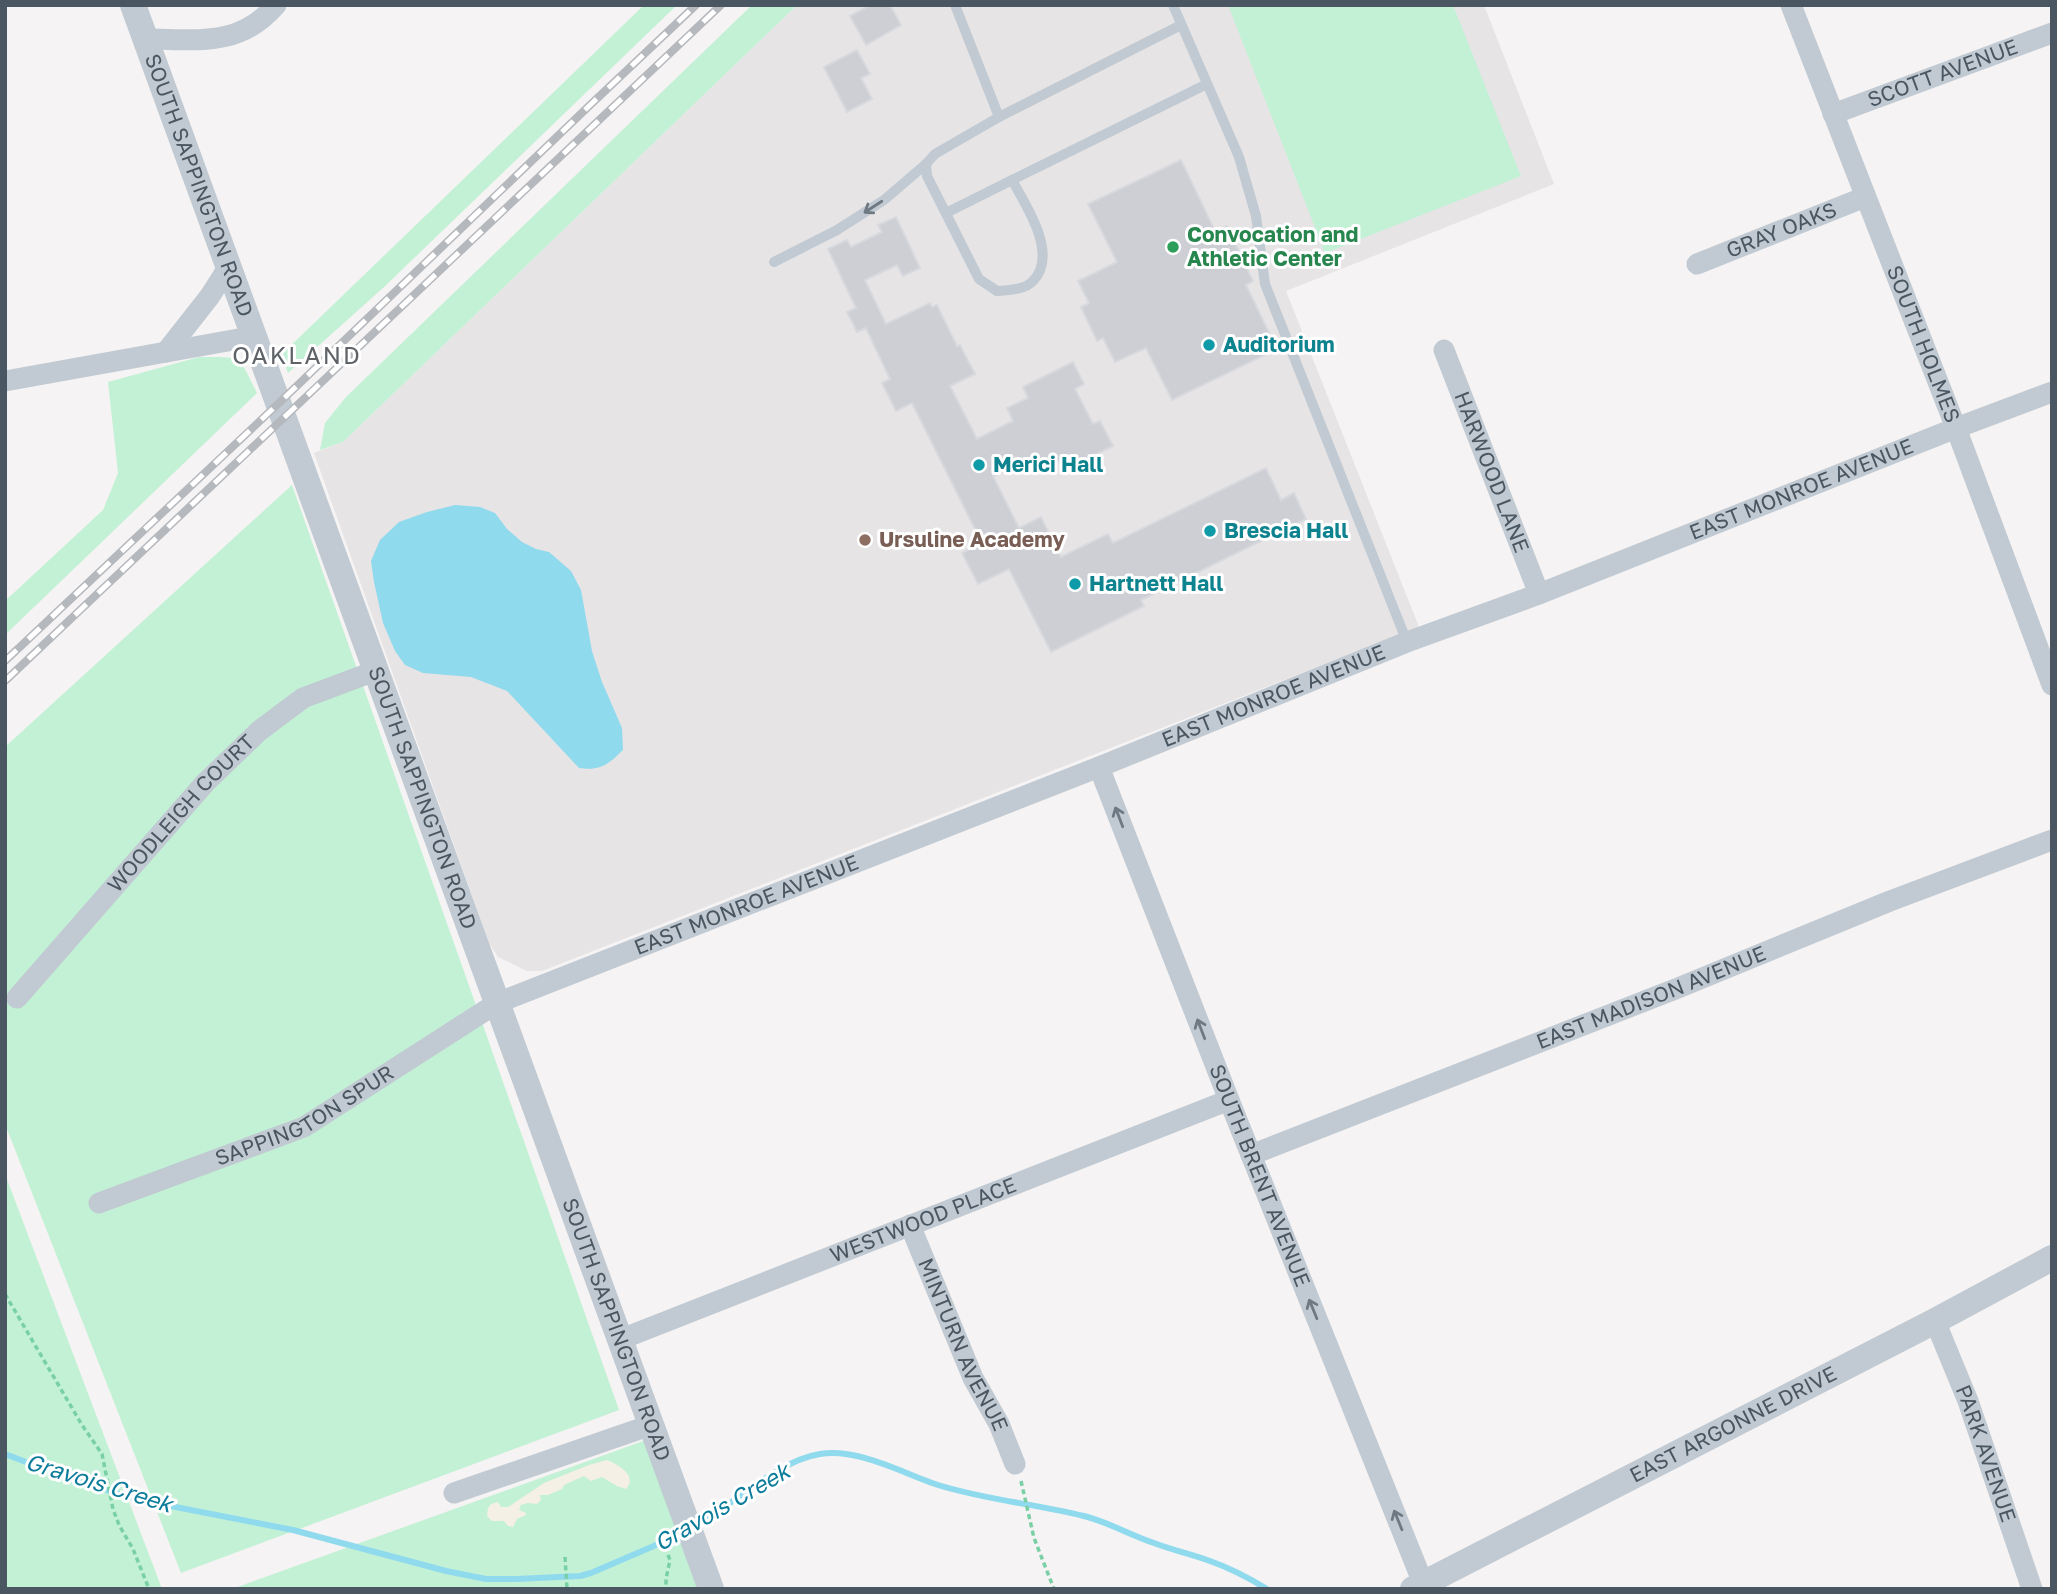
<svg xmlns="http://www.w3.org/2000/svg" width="2057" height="1594" font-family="'Golos Text',sans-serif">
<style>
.education{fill:#e6e4e5}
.green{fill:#c3f1d5}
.sand{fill:#f5f0e5}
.water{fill:#90daee}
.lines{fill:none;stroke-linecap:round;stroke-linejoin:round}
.stream{stroke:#90daee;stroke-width:6}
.building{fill:#cdcfd5;stroke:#d7d9de;stroke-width:2}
.path{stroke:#7ad0a6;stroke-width:3.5;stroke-dasharray:5 3.5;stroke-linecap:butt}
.service{stroke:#c1cad2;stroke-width:10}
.minor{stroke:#c1cad2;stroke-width:21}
.tertiary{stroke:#c1cad2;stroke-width:26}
.rail-casing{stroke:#b5b8bd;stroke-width:8}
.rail{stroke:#fff;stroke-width:5;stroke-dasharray:16;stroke-linecap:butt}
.oneway{stroke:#6e7983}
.leisure-dot{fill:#2e9e5b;stroke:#fff;stroke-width:2.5}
.culture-dot{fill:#0f9aa8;stroke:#fff;stroke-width:2.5}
.education-dot{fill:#8d6e63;stroke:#fff;stroke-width:2.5}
.labels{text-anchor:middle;stroke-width:6;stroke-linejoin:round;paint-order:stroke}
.street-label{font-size:21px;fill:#4a5661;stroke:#fff}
.leisure-label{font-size:21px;font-weight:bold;fill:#27864d;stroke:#fff;text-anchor:start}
.culture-label{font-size:21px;font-weight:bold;fill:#0d838f;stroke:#fff;text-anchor:start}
.education-label{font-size:21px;font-weight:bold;fill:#785e54;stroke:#fff;text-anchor:start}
.water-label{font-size:23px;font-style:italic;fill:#0c7c9b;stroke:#fff}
.quarter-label{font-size:24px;letter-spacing:2px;fill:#5f6368;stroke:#fff}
</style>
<rect width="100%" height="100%" fill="#f5f3f3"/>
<!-- education -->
<polygon class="education" points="797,5 1484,5 1554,184 1286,291 1419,627 542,971 527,971 498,957 489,943 314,453 343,442"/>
<!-- green -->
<g class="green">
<polygon points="644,5 677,5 383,288 288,373 281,355"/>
<polygon points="752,5 797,5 343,442 320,450 325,423 346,397"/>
<polygon points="1228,5 1453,5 1521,176 1325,253"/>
<path d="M 199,357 C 242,357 238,354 257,393 L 5,635 L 5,601 L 103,510 L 118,473 L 108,382 Z"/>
<polygon points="292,485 619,1410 181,1573 5,1124 5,747"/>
<polygon points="5,1174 162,1589 5,1589"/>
<polygon points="646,1440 703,1589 232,1589"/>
</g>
<!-- sand -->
<path class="sand" d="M 607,1460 C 619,1465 638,1476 626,1489 L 617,1486 L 602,1477 L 591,1481 L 584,1476 L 564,1485 L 562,1489 L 548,1495 L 540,1495 L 541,1500 L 537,1504 L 528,1503 L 521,1505 L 519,1510 L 526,1513 L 526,1515 L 517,1519 L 513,1527 L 508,1526 L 504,1521 L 492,1521 L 487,1516 L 488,1508 L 491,1504 L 498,1502 L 501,1507 L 508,1507 L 544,1483 L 589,1465 Z"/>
<!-- water -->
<path class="water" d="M 455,505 L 480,507 L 495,513 L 507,529 L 522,542 L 536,549 L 549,552 L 571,571 L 581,590 L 592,651 L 602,682 L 622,728 L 623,750 C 608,765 600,771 579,768 L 507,691 L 471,677 L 423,673 L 405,665 L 395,651 L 383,623 L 374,582 L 371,561 L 380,540 L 399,522 L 427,512 Z"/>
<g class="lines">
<!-- stream -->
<g class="stream">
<polyline points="5,1454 73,1480 140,1500 293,1530 446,1571 486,1579 516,1579 580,1576 591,1573 684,1533"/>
<path d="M 696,1526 C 732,1505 779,1460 820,1454 C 859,1448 902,1473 938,1485 C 986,1500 1036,1504 1084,1516 C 1108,1522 1130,1535 1154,1543 C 1172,1550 1191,1554 1210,1561 C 1230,1568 1249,1578 1267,1589"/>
</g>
</g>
<!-- building -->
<g class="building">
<polygon points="870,5 890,5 901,25 866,45 850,16"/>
<polygon points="857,50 870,74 861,78 872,99 847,112 824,67"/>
<polygon points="1181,160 1215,231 1227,226 1253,281 1246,285 1277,349 1172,400 1146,348 1115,362 1103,338 1097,341 1081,307 1089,303 1078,281 1117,262 1088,204"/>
<polygon points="896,217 920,268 903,276 897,265 865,280 886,324 930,303 932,307 937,305 957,346 960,345 975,374 950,386 977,439 1013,421 1007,408 1028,398 1023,387 1073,362 1084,384 1075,389 1093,424 1100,421 1113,446 1063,470 1058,460 1036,471 1029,458 993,476 1019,528 1041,517 1061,557 1108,534 1113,543 1266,468 1281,500 1294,493 1306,519 1141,600 1144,606 1051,652 1009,569 978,584 962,553 982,543 912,403 896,411 882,383 890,379 866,328 857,332 847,312 856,308 828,249 847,240 851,247 882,232 878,225"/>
</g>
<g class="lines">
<!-- path -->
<g class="path">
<polyline points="5,1294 82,1425 102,1454 113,1509 119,1525 133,1549 149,1589"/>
<polyline points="1021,1481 1034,1538 1054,1589"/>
<polyline points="659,1531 670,1560 666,1579 666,1589"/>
<polyline points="565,1557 567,1589"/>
</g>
<!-- service -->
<g class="service">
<path d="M 955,5 L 999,117 L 935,154 L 926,164 L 927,176 L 979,279 L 997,291 C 1008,290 1025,290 1033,281 C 1059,254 1026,206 1012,180 L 1207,84"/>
<polyline points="1173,5 1239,157 1256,216 1265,284 1407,642"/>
<polyline points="999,117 1181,25"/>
<polyline points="946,213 1012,180"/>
<polyline points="774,262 837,230 884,200 926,164"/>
</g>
<!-- minor -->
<g class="minor">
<path id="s1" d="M 1791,5 L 1956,428 L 2052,685"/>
<path d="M 146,39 C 197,39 239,48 276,5"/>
<path id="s2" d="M 1833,114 L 2052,33"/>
<path id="s3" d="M 1697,264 L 1865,197"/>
<path id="s4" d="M 1444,350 L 1539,594"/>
<polyline points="166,352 210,296 229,266"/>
<polyline points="5,381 255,336"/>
<path id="s5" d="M 1099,767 L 1229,1100 L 1423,1583"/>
<path id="s6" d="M 17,998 L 205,783 L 259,731 L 303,698 L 375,671"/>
<path id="s7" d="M 1251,1155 L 1678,988 L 1890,901 L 2052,840"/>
<path id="s8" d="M 99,1203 L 304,1127 L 497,1003 L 1099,767 L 1407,642 L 1539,594 L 1956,428 L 2052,392"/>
<path id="s9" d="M 910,1225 L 973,1378 L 999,1424 L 1015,1464"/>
<path id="s10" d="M 1935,1321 L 1968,1401 L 2032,1589"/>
<path id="s11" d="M 619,1340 L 1229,1100"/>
<polyline points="454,1493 651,1425"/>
</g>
<!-- tertiary -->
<g class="tertiary">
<path id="s12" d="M 133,5 L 711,1589"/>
<path id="s13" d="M 1413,1589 L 1935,1321 L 2052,1258"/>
</g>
<defs>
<g id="rail">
<polyline points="5,661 279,403 588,107 696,5"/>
<polyline points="5,681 721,5"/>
</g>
</defs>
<!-- rail casing -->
<use href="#rail" class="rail-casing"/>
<!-- rail -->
<use href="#rail" class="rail"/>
</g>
<!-- one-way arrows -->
<defs><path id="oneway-shaft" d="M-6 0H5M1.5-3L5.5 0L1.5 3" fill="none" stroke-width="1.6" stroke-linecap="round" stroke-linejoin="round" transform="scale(1.75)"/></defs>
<g class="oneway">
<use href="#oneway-shaft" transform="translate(873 207) rotate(147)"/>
<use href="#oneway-shaft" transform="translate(1119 817) rotate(-111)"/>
<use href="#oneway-shaft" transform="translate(1201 1029) rotate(-111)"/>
<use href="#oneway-shaft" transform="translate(1313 1309) rotate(-112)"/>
<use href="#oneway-shaft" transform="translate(1398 1520) rotate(-112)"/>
</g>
<!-- markers -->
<circle class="leisure-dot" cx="1173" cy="247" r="7"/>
<g class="culture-dot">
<circle cx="1209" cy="345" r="7"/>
<circle cx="979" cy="465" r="7"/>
<circle cx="1210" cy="531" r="7"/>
<circle cx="1075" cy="584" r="7"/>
</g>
<circle class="education-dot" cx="865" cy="540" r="7"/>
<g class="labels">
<!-- street labels -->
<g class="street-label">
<text dy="7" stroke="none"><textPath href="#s2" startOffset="117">SCOTT AVENUE</textPath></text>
<text dy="7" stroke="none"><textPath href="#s12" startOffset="192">SOUTH SAPPINGTON ROAD</textPath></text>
<text dy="7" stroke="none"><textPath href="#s3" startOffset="91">GRAY OAKS</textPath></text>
<text dy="7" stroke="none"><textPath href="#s1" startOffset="364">SOUTH HOLMES</textPath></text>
<text dy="7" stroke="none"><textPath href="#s4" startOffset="131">HARWOOD LANE</textPath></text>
<text dy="7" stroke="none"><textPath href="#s8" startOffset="1850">EAST MONROE AVENUE</textPath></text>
<text dy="7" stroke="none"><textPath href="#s8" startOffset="1283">EAST MONROE AVENUE</textPath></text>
<text dy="7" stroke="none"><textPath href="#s12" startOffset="844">SOUTH SAPPINGTON ROAD</textPath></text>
<text dy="7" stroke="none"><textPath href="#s6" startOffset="247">WOODLEIGH COURT</textPath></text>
<text dy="7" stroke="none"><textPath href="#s8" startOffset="716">EAST MONROE AVENUE</textPath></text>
<text dy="7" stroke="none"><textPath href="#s7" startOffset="430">EAST MADISON AVENUE</textPath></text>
<text dy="7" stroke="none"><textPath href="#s8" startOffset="224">SAPPINGTON SPUR</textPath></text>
<text dy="7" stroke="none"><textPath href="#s5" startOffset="439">SOUTH BRENT AVENUE</textPath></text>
<text dy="7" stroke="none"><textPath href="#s11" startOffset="327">WESTWOOD PLACE</textPath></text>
<text dy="7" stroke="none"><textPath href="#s12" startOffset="1410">SOUTH SAPPINGTON ROAD</textPath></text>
<text dy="7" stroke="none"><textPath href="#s9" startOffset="131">MINTURN AVENUE</textPath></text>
<text dy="7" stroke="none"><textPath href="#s13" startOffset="360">EAST ARGONNE DRIVE</textPath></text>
<text dy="7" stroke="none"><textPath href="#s10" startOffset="142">PARK AVENUE</textPath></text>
</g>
<!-- leisure labels -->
<g class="leisure-label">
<text x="1187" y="242">Convocation and<tspan x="1187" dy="24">Athletic Center</tspan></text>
</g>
<!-- culture labels -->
<g class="culture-label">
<text x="1223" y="352">Auditorium</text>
<text x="993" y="472">Merici Hall</text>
<text x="1224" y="538">Brescia Hall</text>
<text x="1089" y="591">Hartnett Hall</text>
</g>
<!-- education labels -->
<g class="education-label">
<text x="879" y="547">Ursuline Academy</text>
</g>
<!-- water labels -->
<g class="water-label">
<text transform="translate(99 1483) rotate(17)" y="8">Gravois Creek</text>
<text transform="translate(722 1507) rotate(-30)" y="8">Gravois Creek</text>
</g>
<!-- quarter labels -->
<g class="quarter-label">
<text x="297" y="364">OAKLAND</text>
</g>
</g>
<!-- border -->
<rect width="2057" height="1594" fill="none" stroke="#4a5661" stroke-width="14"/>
</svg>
